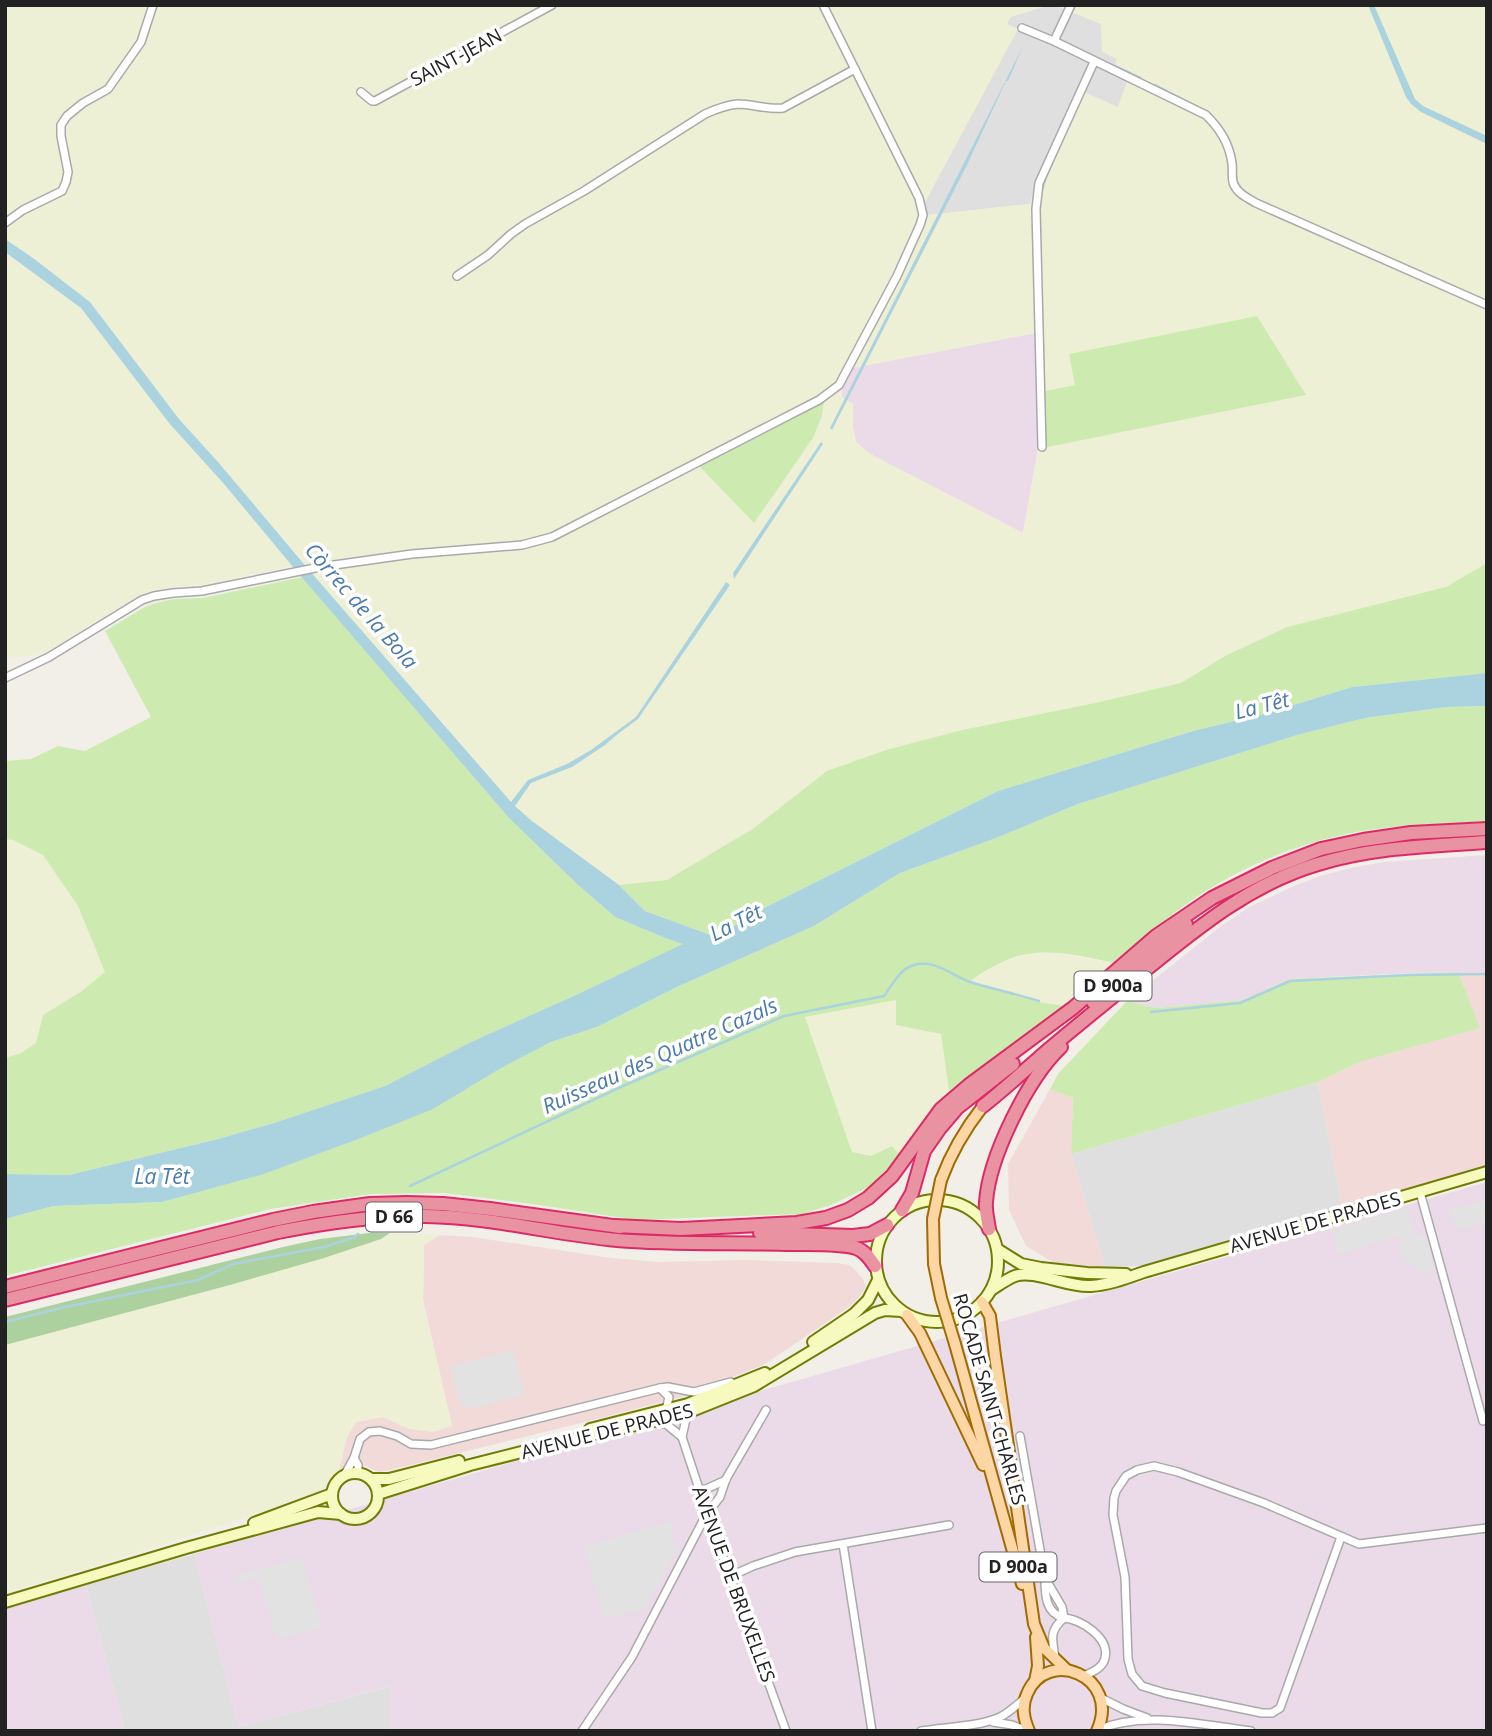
<svg xmlns="http://www.w3.org/2000/svg" width="1492" height="1736" font-family="'Open Sans',sans-serif">
<style>
.residential{fill:#e0dfdf}
.commercial{fill:#f2dad9}
.industrial{fill:#ebdbe8}
.farmland{fill:#eef0d5}
.grass{fill:#cdebb0}
.forest{fill:#add19e}
.parking{fill:#e2e2e2}
.water{fill:#aad3df}
.lines{fill:none;stroke-linecap:round;stroke-linejoin:round}
.stream{stroke:#aad3df;stroke-width:2.5}
.street-casing{stroke:#a9a9a9;stroke-width:10}
.secondary-casing{stroke:#707d05;stroke-width:14}
.primary-casing{stroke:#a06b00;stroke-width:14}
.highway-casing{stroke:#dc2a67;stroke-width:16}
.street{stroke:#fff;stroke-width:7}
.secondary{stroke:#f7fabf;stroke-width:10}
.primary{stroke:#fcd6a4;stroke-width:10}
.highway{stroke:#e892a2;stroke-width:12}
.primary-bridge-casing{stroke:#a06b00;stroke-width:14;stroke-linecap:butt}
.primary-bridge{stroke:#fcd6a4;stroke-width:10}
.labels{text-anchor:middle;stroke-width:7;stroke-linejoin:round;paint-order:stroke}
.shield{fill:#fff;stroke:#646464;stroke-width:2}
.shield-label{font-size:18px;font-weight:bold;fill:#222}
.street-label{font-size:19px;fill:#222;stroke:#fff}
.water-label{font-size:21px;font-style:italic;fill:#4a7aab;stroke:#fff}
</style>
<rect width="100%" height="100%" fill="#f2efe9"/>
<!-- residential -->
<g class="residential">
<polygon points="1049,5 1054,5 1101,23 1117,59 1116,65 1131,71 1118,108 1077,89 1036,181 1030,204 927,215 925,202 1017,30 1007,24 1010,17"/>
<polygon points="1318,1082 1342,1208 1142,1266 1105,1267 1071,1154"/>
<polygon points="194,1554 239,1727 392,1686 390,1731 125,1731 86,1585"/>
</g>
<!-- commercial -->
<g class="commercial">
<polygon points="1458,972 1487,972 1487,1166 1342,1208 1318,1082 1360,1062 1479,1028"/>
<polygon points="1050,1089 1073,1098 1071,1154 1105,1267 1054,1263 1026,1246 1009,1210 1008,1164"/>
<polygon points="440,1235 473,1237 611,1258 658,1262 745,1260 837,1263 849,1265 853,1268 863,1279 866,1286 861,1295 849,1307 765,1364 703,1389 686,1396 593,1420 390,1470 379,1472 365,1466 338,1474 347,1437 356,1422 383,1417 409,1429 452,1426 423,1300 424,1245"/>
</g>
<!-- industrial -->
<g class="industrial">
<polygon points="1035,333 1038,449 1023,533 870,454 856,442 853,427 853,404 842,397 841,387 852,368"/>
<polygon points="1487,855 1487,972 1410,973 1290,979 1243,1000 1156,1008 1127,1001 1221,926 1249,907 1294,886 1320,876 1351,868 1383,862"/>
<polygon points="1487,1182 1487,1731 390,1731 391,1686 239,1727 194,1554"/>
<polygon points="86,1585 125,1731 5,1731 5,1609"/>
</g>
<!-- farmland -->
<g class="farmland">
<polygon points="5,5 149,5 138,41 106,86 58,124 57,136 65,172 63,181 59,189 5,219"/>
<polygon points="156,5 818,5 915,200 918,213 915,223 892,274 836,381 817,396 550,533 521,540 411,549 305,564 218,462 179,419 90,302 33,258 5,239 5,227 24,213 64,193 69,183 71,172 64,136 64,126 69,118 85,105 110,91 143,43"/>
<polygon points="828,5 1049,5 1010,17 1007,24 1018,29 925,202 923,197"/>
<polygon points="1054,5 1487,5 1487,563 1446,587 1287,627 1225,656 1181,683 1095,703 962,730 827,771 754,828 667,880 619,885 532,821 515,806 311,572 412,558 536,546 553,541 699,466 754,523 822,416 824,401 841,387 842,397 853,404 853,427 855,442 870,454 1023,533 1038,449 1305,395 1069,355 1075,385 1036,393 1035,333 852,368 901,278 924,226 927,215 1030,204 1036,181 1077,89 1118,107 1131,72 1115,64 1117,59 1102,52 1101,24"/>
<polygon points="5,252 81,308 169,423 224,484 292,566 201,585 172,587 152,591 140,595 46,652 33,656 10,657 5,661"/>
<polygon points="5,839 13,840 43,855 78,906 106,972 82,991 43,1015 36,1043 21,1053 5,1058"/>
<polygon points="1056,953 1116,963 1064,1006 1039,1002 968,982 1003,962 1029,954"/>
<polygon points="896,1000 896,1025 941,1034 949,1091 926,1116 900,1155 891,1146 871,1156 852,1152 805,1017"/>
<polygon points="390,1233 440,1235 424,1245 423,1300 452,1426 433,1432 409,1429 383,1417 356,1422 347,1437 338,1474 322,1491 309,1497 106,1563 5,1593 5,1345 230,1285 323,1258 381,1239"/>
</g>
<!-- grass -->
<g class="grass">
<polygon points="1257,316 1306,395 1038,449 1036,393 1075,385 1069,354"/>
<polygon points="824,401 822,416 813,438 754,523 699,466"/>
<polygon points="1487,563 1487,673 1352,687 1264,714 1193,731 998,791 760,910 716,937 645,911 619,885 667,880 754,828 827,771 886,750 962,730 1095,703 1181,683 1225,656 1287,627 1446,587"/>
<polygon points="302,577 509,818 577,884 615,917 665,938 684,944 578,994 471,1042 385,1086 277,1122 218,1139 69,1175 5,1174 5,1058 21,1053 36,1043 43,1015 82,991 105,972 78,906 43,855 13,840 5,839 5,761 31,759 58,746 85,751 151,717 105,631 145,607 156,603 174,599 203,598"/>
<path d="M 1487,706 L 1487,821 C 1448,824 1408,824 1369,830 C 1302,840 1236,868 1182,907 C 1159,924 1138,944 1116,963 C 1089,958 1057,949 1028,954 C 1007,957 985,970 969,982 L 1039,1002 L 1064,1006 L 949,1091 L 941,1034 L 896,1025 L 896,1000 L 805,1017 L 852,1152 L 871,1156 L 892,1146 L 900,1155 L 871,1186 L 831,1205 L 802,1214 L 636,1220 L 539,1205 L 444,1193 L 370,1194 L 271,1209 L 5,1276 L 5,1219 L 53,1206 L 162,1202 L 260,1175 L 353,1141 L 551,1042 L 597,1027 L 679,986 L 814,926 L 900,873 L 996,838 L 1078,804 L 1297,735 L 1365,718 L 1446,707 Z"/>
<polygon points="1458,972 1480,1028 1360,1062 1318,1082 1071,1154 1073,1098 1050,1089 1058,1074 1127,1001 1156,1008 1243,1000 1290,979"/>
</g>
<!-- forest -->
<polygon class="forest" points="369,1233 390,1233 381,1239 324,1258 230,1285 5,1345 5,1317 283,1247 320,1239"/>
<!-- parking -->
<g class="parking">
<polygon points="1487,1200 1487,1221 1458,1230 1449,1209"/>
<polygon points="1408,1208 1415,1236 1424,1234 1435,1272 1427,1274 1402,1259 1397,1244 1403,1242 1401,1238 1397,1237 1337,1254 1331,1230"/>
<polygon points="513,1350 525,1395 474,1408 460,1405 450,1366"/>
<polygon points="672,1521 673,1541 675,1544 680,1545 646,1608 604,1618 584,1547"/>
<polygon points="302,1558 322,1628 277,1639 258,1578 236,1583 234,1576"/>
</g>
<!-- water -->
<g class="water">
<polygon points="1368,5 1374,5 1415,99 1423,106 1487,136 1487,144 1421,112 1411,104 1406,97"/>
<polygon points="1023,46 1008,81 1006,81 966,167 832,430 830,428"/>
<polygon points="5,239 33,258 90,302 179,419 218,462 309,570 511,802 528,780 567,764 591,750 636,717 726,582 730,585 638,719 619,733 605,745 572,767 531,783 515,806 532,821 619,885 645,911 716,937 760,910 998,791 1193,731 1264,714 1352,687 1487,673 1487,706 1446,707 1365,718 1297,735 1078,804 996,838 900,873 814,926 679,986 597,1027 551,1042 501,1068 433,1109 353,1141 261,1175 162,1202 53,1206 5,1219 5,1174 69,1175 218,1139 277,1122 385,1086 471,1042 578,994 683,944 665,938 615,917 577,884 509,818 298,573 224,484 169,423 81,308 5,252"/>
<polygon points="821,442 823,444 734,579 733,573"/>
</g>
<g class="lines">
<!-- stream -->
<g class="stream">
<polyline points="1114,66 1140,78"/>
<polyline points="1155,85 1205,111"/>
<polyline points="1213,117 1227,136 1232,150"/>
<polyline points="1235,170 1237,182 1242,190"/>
<polyline points="1041,193 1046,177 1063,138"/>
<polyline points="1043,343 1043,361"/>
<polyline points="1044,392 1045,445"/>
<polyline points="1151,1012 1240,1003 1290,981 1408,975 1487,974"/>
<path d="M 410,1186 L 623,1086 L 784,1016 L 884,996 C 891,987 899,971 909,967 C 931,956 951,975 970,982 C 993,989 1016,994 1039,1001"/>
<polyline points="5,1322 65,1307 198,1280 233,1264 324,1247 355,1237 358,1234"/>
</g>
<defs>
<g id="street">
<path d="M 1071,5 L 1055,39 L 1056,42 L 1206,115 C 1220,129 1229,143 1232,163 C 1233,170 1231,179 1234,185 C 1238,194 1248,198 1256,203 L 1487,305"/>
<polyline points="1022,28 1056,42"/>
<polyline points="361,92 372,101 375,101 552,5"/>
<polyline points="5,223 23,210 62,191 66,182 68,172 61,136 61,125 67,116 83,103 108,89 141,42 153,5"/>
<path d="M 457,276 L 488,255 L 511,234 L 525,224 L 584,191 L 705,114 C 716,109 726,105 738,104 C 753,104 768,110 783,108 L 855,69"/>
<polyline points="1042,447 1036,209 1039,183 1094,62"/>
<polyline points="5,678 49,657 142,600 154,596 173,593 202,591 320,567 412,554 522,545 552,537 819,400 839,385 897,276 920,225 923,215 919,198 823,5"/>
<polyline points="1420,1192 1483,1421"/>
<polyline points="660,1388 669,1397 666,1410"/>
<polyline points="694,1410 686,1419 682,1437 707,1513 786,1731"/>
<polyline points="656,1422 666,1424 682,1437"/>
<polyline points="1020,1436 1045,1578"/>
<polyline points="354,1458 358,1465 358,1473"/>
<polyline points="344,1476 354,1458 360,1439 369,1432 380,1431 397,1436 411,1444 431,1445 660,1388 668,1387 694,1392 731,1382"/>
<polyline points="700,1490 706,1489 726,1480"/>
<polyline points="1341,1537 1280,1708 1272,1713 1262,1713 1165,1693 1142,1686 1132,1674 1128,1659 1125,1577 1113,1515 1114,1498 1116,1491 1126,1476 1137,1470 1154,1466 1178,1472 1264,1503 1359,1544 1487,1528"/>
<polyline points="843,1544 872,1731"/>
<polyline points="731,1576 753,1566 795,1552 949,1525"/>
<path d="M 1045,1578 L 1062,1607 L 1064,1618 C 1045,1613 1045,1594 1045,1578 Z"/>
<path d="M 1055,1657 C 1052,1639 1049,1631 1064,1618 C 1081,1619 1110,1638 1105,1658 C 1103,1668 1092,1672 1084,1676"/>
<polyline points="1101,1698 1123,1709 1147,1718"/>
<polyline points="993,1722 1012,1725 1028,1731"/>
<path d="M 1097,1730 C 1144,1710 1202,1725 1251,1731"/>
<polyline points="582,1731 632,1657 707,1513 720,1497 726,1479 766,1410"/>
<path d="M 921,1731 C 945,1727 976,1727 998,1718 C 1008,1714 1016,1706 1025,1698"/>
</g>
<g id="secondary">
<circle cx="937" cy="1261" r="61"/>
<polyline points="997,1249 1021,1264 1041,1268 1087,1273 1126,1274"/>
<path d="M 991,1290 C 999,1285 1007,1279 1015,1276 C 1034,1269 1068,1288 1091,1286 C 1109,1285 1127,1278 1144,1272 L 1487,1172"/>
<polyline points="813,1342 854,1314 868,1300 878,1280"/>
<polyline points="590,1429 688,1404 765,1373"/>
<circle cx="355" cy="1496" r="23"/>
<polyline points="371,1479 389,1479 459,1461"/>
<polyline points="378,1494 470,1465 581,1437 654,1421 694,1410 754,1386 875,1313 885,1310 901,1311"/>
<polyline points="254,1523 332,1494"/>
<polyline points="5,1602 186,1548 318,1512 341,1514"/>
</g>
<g id="primary">
<path d="M 941,1180 C 951,1153 965,1129 983,1106"/>
<polyline points="933,1219 934,1264 941,1298"/>
<polyline points="982,1302 990,1316 995,1356 1034,1624 1044,1648 1067,1670"/>
<polyline points="907,1315 920,1333 983,1465"/>
<polyline points="955,1344 1022,1584"/>
<polyline points="1035,1681 1038,1666 1036,1637"/>
<path d="M 1029,1731 C 1024,1719 1021,1707 1027,1694 C 1046,1647 1122,1675 1097,1731"/>
</g>
<g id="highway">
<polyline points="1093,1002 1186,924"/>
<path d="M 983,1106 C 1006,1088 1026,1069 1048,1050 C 1079,1024 1111,998 1143,972 C 1197,928 1250,884 1318,864 C 1373,847 1430,846 1487,842"/>
<polyline points="902,1210 912,1193 924,1151 940,1128 957,1108 1013,1064"/>
<polyline points="614,1226 681,1229 797,1223 826,1218 848,1210 868,1198 892,1176 941,1109 969,1085 1073,1008 1156,936 1212,898 1272,868 1321,849 1363,840 1411,833 1487,829"/>
<path d="M 989,1229 C 988,1221 985,1211 986,1202 C 989,1157 1028,1078 1061,1047"/>
<polyline points="760,1233 853,1236 870,1234 887,1225"/>
<polyline points="5,1287 273,1220 313,1212 370,1204 407,1203 443,1204 490,1209 620,1227"/>
<path d="M 5,1300 L 278,1232 C 327,1222 376,1215 426,1216 C 490,1217 553,1234 617,1240 C 675,1245 734,1242 792,1244 C 809,1244 841,1243 856,1248 C 865,1251 870,1259 875,1266"/>
</g>
</defs>
<!-- street casing -->
<use href="#street" class="street-casing"/>
<!-- secondary casing -->
<use href="#secondary" class="secondary-casing"/>
<!-- primary casing -->
<use href="#primary" class="primary-casing"/>
<!-- highway casing -->
<use href="#highway" class="highway-casing"/>
<!-- street -->
<use href="#street" class="street"/>
<!-- secondary -->
<use href="#secondary" class="secondary"/>
<!-- primary -->
<use href="#primary" class="primary"/>
<!-- highway -->
<use href="#highway" class="highway"/>
<defs>
<g id="primary-bridge">
<polyline points="933,1219 941,1180"/>
<polyline points="941,1298 955,1344"/>
</g>
</defs>
<!-- primary-bridge casing -->
<use href="#primary-bridge" class="primary-bridge-casing"/>
<!-- primary-bridge -->
<use href="#primary-bridge" class="primary-bridge"/>
</g>
<g class="labels">
<!-- shield labels -->
<g class="shield">
<rect x="1074.5" y="971.5" width="77" height="29" rx="5"/>
<rect x="366" y="1202.5" width="56" height="29" rx="5"/>
<rect x="979.5" y="1552.5" width="77" height="29" rx="5"/>
</g>
<g class="shield-label">
<text x="1113" y="992">D 900a</text>
<text x="394" y="1223">D 66</text>
<text x="1018" y="1573">D 900a</text>
</g>
<!-- street labels -->
<g class="street-label">
<text transform="translate(456 57) rotate(-28)" y="7">SAINT-JEAN</text>
<text transform="translate(1315 1222) rotate(-16)" y="7">AVENUE DE PRADES</text>
<text transform="translate(990 1399) rotate(74)" y="7">ROCADE SAINT-CHARLES</text>
<text transform="translate(607 1431) rotate(-14)" y="7">AVENUE DE PRADES</text>
<text transform="translate(734 1584) rotate(70)" y="7">AVENUE DE BRUXELLES</text>
</g>
<!-- water labels -->
<g class="water-label">
<text transform="translate(361 606) rotate(49)" y="7">Còrrec de la Bola</text>
<text transform="translate(1262 706) rotate(-14)" y="7">La Têt</text>
<text transform="translate(736 923) rotate(-27)" y="7">La Têt</text>
<text transform="translate(660 1056) rotate(-24)" y="7">Ruisseau des Quatre Cazals</text>
<text x="162" y="1184">La Têt</text>
</g>
</g>
<!-- border -->
<rect width="1492" height="1736" fill="none" stroke="#222222" stroke-width="14"/>
</svg>
